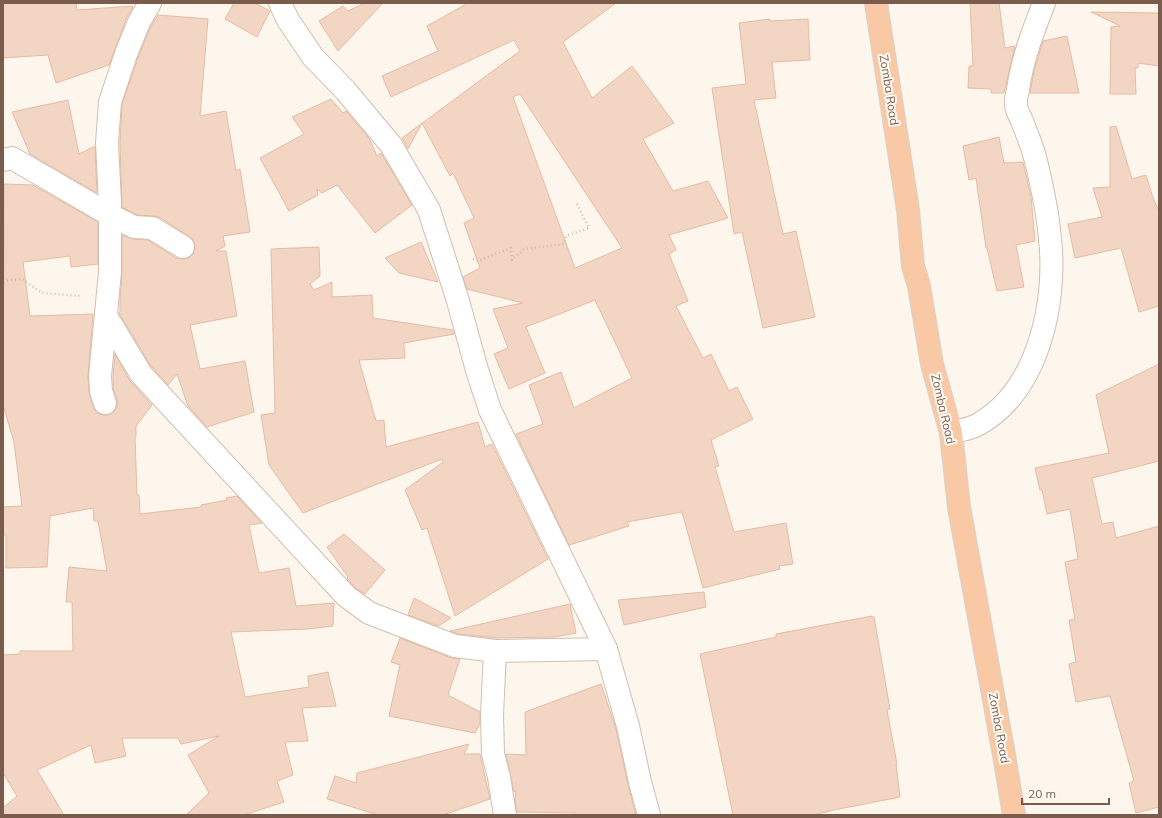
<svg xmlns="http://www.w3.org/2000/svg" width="1162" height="818" font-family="Mulish,sans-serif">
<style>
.building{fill:#f3d5c3;stroke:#e6bba3;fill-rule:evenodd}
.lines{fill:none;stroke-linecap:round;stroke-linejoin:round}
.minor-casing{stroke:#d1beb0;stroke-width:24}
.trunk-casing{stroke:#dad1cd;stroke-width:24}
.path{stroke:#d9b8a5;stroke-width:2.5;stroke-dasharray:1 3;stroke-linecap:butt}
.minor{stroke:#fff;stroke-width:22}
.trunk{stroke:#f9c8a4;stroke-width:22}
.labels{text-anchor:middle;stroke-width:4;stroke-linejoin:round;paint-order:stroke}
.street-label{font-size:12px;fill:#7a5c4d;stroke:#fffaf3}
</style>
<rect width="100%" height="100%" fill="#fdf6ec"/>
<!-- building -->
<g class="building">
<polygon points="3,3 76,3 77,10 133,6 133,7 127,17 109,65 56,83 48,55 3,58"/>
<polygon points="234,3 255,3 270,11 257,37 225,19"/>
<polygon points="365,3 383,3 338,51 319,21 343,6 348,11"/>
<path d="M 468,3 L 616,3 L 563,42 L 592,98 L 632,66 L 674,123 L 643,139 L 673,191 L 708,181 L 728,218 L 669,235 L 676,250 L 669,254 L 688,301 L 676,306 L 703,358 L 711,354 L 729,391 L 737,387 L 753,419 L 711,440 L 719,466 L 715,467 L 734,532 L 786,523 L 793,564 L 779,566 L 780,569 L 703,588 L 682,512 L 627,522 L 629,526 L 569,545 L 516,434 L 543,424 L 529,385 L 561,372 L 574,408 L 632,378 L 595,300 L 526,327 L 545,373 L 509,389 L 494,354 L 508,348 L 493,309 L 523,303 L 467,289 L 463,277 L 480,268 L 464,223 L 474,218 L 453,173 L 450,176 L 422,123 L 408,149 L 402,138 L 520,51 L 514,40 L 391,97 L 382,76 L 438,51 L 427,26 ZM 520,94 L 622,248 L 575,268 L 513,97 Z"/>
<polygon points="970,3 999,3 1005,48 1015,46 1004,93 991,93 991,89 968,88 969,66 973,66"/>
<polygon points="1091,12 1159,13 1159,66 1138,63 1138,68 1135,68 1136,94 1110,94 1111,27 1120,26"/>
<polygon points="158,15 208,19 200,116 226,111 236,171 240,169 250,232 223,236 225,246 216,251 226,251 237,316 190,325 200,369 245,361 254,412 207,427 188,406 177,374 168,385 151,366 119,313 120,312 120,300 122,273 122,235 133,239 148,240 176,258 182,259 189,258 193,254 195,248 194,241 190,237 159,217 153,216 137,215 122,207 120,143 122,104 138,58 150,28"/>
<polygon points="770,19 770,21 808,19 810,60 772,62 776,98 754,100 783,234 796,231 815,317 763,328 742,232 734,234 712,88 746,84 739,23"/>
<polygon points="1067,36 1079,93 1030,93 1034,71 1043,41"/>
<polygon points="331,99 343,113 346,111 369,138 377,156 381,153 412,205 375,233 337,185 322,193 317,189 318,195 289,211 260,158 304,134 292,117"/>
<polygon points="68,100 79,154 95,146 97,193 30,154 12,112"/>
<polygon points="1116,126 1132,179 1146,175 1153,198 1159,211 1159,306 1139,312 1121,248 1075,258 1068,224 1102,217 1093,188 1110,187 1110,127"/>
<polygon points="999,137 1004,163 1023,162 1031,197 1035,241 1016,245 1024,287 997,291 987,248 986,248 976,178 969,180 963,146"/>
<polygon points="4,184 33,185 98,222 98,264 71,267 70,256 23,262 30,316 93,314 88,377 89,392 93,407 97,413 103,415 109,415 114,412 117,406 117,399 113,389 113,376 115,354 130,381 152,405 136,426 136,437 135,437 137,495 139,495 140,514 201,507 201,505 227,500 226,498 237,496 262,523 249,525 259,573 289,568 296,606 334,603 333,626 307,629 231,632 245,697 309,687 308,676 328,672 336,706 302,708 308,741 285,742 293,775 277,781 284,802 244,815 186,815 209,793 188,755 219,736 181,744 178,738 122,738 126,756 95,763 91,745 37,770 64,815 3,815 3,808 17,796 3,773 3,655 20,654 20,651 73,651 72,602 66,602 69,567 107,571 98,521 94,521 93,508 50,516 47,567 6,568 6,535 3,535 3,507 22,506 14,442 3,405"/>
<polygon points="421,242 438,282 399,273 385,258"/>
<polygon points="319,247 320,276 310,284 314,290 332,282 332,297 372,295 373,318 453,330 454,334 404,343 405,358 359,360 376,421 384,420 386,447 478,422 485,447 492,444 548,559 455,616 427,528 422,530 405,490 443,462 442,459 303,513 269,465 261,415 275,413 271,249"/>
<polygon points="1159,364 1159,461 1092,478 1102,524 1113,522 1116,538 1159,526 1159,807 1136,813 1129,783 1134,781 1110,696 1076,702 1069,664 1076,662 1069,620 1075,619 1065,562 1078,559 1070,509 1047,514 1042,490 1040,490 1035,468 1109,453 1096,395"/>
<polygon points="344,534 385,570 365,594 354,587 347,578 348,577 327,547"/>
<polygon points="704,592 706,607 624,625 618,600"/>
<polygon points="414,598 451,618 438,626 408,615"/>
<polygon points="570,604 576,633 555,637 496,638 458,634 450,631"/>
<polygon points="872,616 872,617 874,617 890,709 887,710 897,764 896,764 900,797 834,810 814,815 733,815 700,654 776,637 776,634"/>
<polygon points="400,638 451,658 460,659 448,695 480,712 480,724 475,733 389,716 400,665 391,662"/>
<polygon points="601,684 616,729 628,785 636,815 576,815 575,813 517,812 515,800 516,791 514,792 506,754 526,755 525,712"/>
<polygon points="469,744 464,754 480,754 490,799 443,815 378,815 327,799 335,776 356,783 357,773"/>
</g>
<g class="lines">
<defs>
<g id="minor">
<polyline points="280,3 288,20 313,57 345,90 391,145 429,210 458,301 477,370 490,410 606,649 628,726 640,782 649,815"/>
<polyline points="3,160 12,158 110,215 134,227 152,228 183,247"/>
<polyline points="106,316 141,374 346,596 369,613 455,646 495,651 606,649"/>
<polyline points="105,403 101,391 100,376 110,272 110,202 107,143 110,102 126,54 139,22 150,3"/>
<path d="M 951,433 C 960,430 971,429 979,424 C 1039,390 1057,301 1050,239 C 1048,213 1042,186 1036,161 C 1033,148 1027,134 1022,121 C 1020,116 1016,110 1016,104 C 1015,100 1017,94 1018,90 C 1022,60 1033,31 1044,3"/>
<polyline points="495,651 492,715 493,754 499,777 505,815"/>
</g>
<polyline id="trunk" points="876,3 908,210 913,266 919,286 932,364 951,433 959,507 1004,755 1014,815"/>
</defs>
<!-- minor casing -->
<use href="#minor" class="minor-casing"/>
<!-- trunk casing -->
<use href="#trunk" class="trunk-casing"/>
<!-- path -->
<g class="path">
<polyline points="473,259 478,261 511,248 512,260 524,249 564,244 566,236 589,228 576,202"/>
<polyline points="3,281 22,279 42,293 81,296"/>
</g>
<!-- minor -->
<use href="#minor" class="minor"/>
<!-- trunk -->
<use href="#trunk" class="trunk"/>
</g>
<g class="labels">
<!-- street labels -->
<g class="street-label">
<text transform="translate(889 90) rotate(81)" y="4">Zomba Road</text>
<text transform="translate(943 409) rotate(77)" y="4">Zomba Road</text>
<text transform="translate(999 728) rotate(80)" y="4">Zomba Road</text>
</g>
</g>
<!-- border -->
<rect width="1162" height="818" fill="none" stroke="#7a5c4d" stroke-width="8"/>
<!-- scale -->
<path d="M1022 798v6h87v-6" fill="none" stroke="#7a5c4d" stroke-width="2"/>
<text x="1028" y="798" font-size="12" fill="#7a5c4d" stroke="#fffaf3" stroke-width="3" paint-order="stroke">20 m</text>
</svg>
